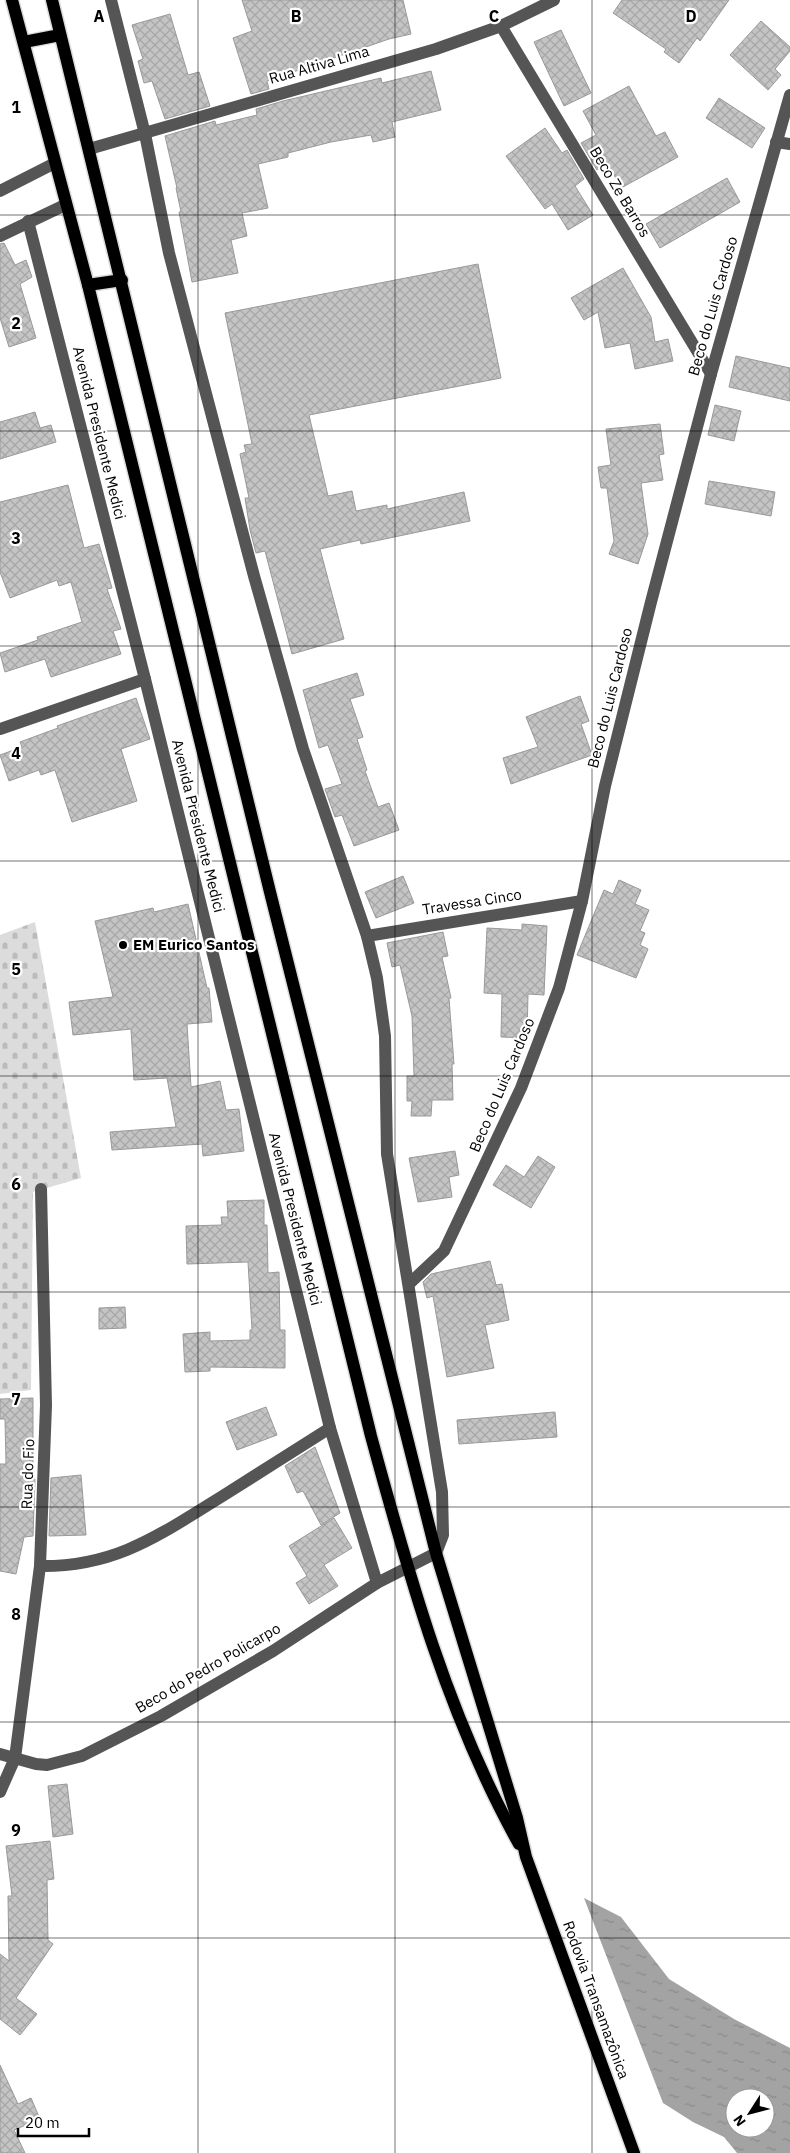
<svg xmlns="http://www.w3.org/2000/svg" width="790" height="2153" font-family="'IBM Plex Sans',sans-serif">
<style>
.cemetery{fill:url(#cemetery-stones)}
.water{fill:url(#water-ripples);fill-rule:evenodd}
.building{fill:url(#building-cross-hatch);stroke:#999}
.lines{fill:none;stroke-linecap:round;stroke-linejoin:round}
.major-casing{stroke:#dbdbdb;stroke-width:15}
.minor{stroke:#555;stroke-width:12}
.major{stroke:#000;stroke-width:12}
.grid{fill:none;stroke:#000;stroke-width:1;stroke-opacity:0.55}
.poi-dot{fill:#000;stroke:#fff;stroke-width:2}
.labels{text-anchor:middle;stroke-width:4.5;stroke-linejoin:round;paint-order:stroke}
.street-label{font-size:15px;fill:#000;stroke:#fff}
.poi-label{font-size:15px;font-weight:bold;fill:#000;stroke:#fff;text-anchor:start}
.grid-label{font-size:16px;text-anchor:middle;font-weight:bold;fill:#000;stroke:#fff;stroke-width:4.5;stroke-linejoin:round;paint-order:stroke}
</style>
<defs>
<pattern id="cemetery-stones" width="16" height="16" patternUnits="userSpaceOnUse" patternTransform="scale(1.25)"><rect width="16" height="16" fill="#dcdcdc"/><path d="M2 7V4a2 2 0 0 1 4 0v3zM10 15v-3a2 2 0 0 1 4 0v3z" fill="#bbb"/></pattern>
<pattern id="water-ripples" width="26" height="14" patternUnits="userSpaceOnUse" patternTransform="scale(1.25)"><rect width="26" height="14" fill="#a3a3a3"/><path d="M2 4q2-2 4 0t4 0M15 11q2-2 4 0t4 0" fill="none" stroke="#8b8b8b"/></pattern>
<pattern id="building-cross-hatch" width="8" height="8" patternUnits="userSpaceOnUse" patternTransform="scale(1.25)"><rect width="8" height="8" fill="#c4c4c4"/><path d="M0 0l8 8M0 8l8-8" fill="none" stroke="#a7a7a7"/></pattern>
</defs>
<rect width="100%" height="100%" fill="#fff"/>
<!-- cemetery -->
<polygon class="cemetery" points="35,922 81,1178 33,1192 31,1390 0,1394 0,935"/>
<!-- water -->
<path class="water" d="M 584,1898 L 621,1917 L 669,1979 L 734,2019 L 790,2048 L 790,2153 L 737,2153 L 724,2137 L 693,2122 L 663,2103 ZM 735,2098 L 765,2098 L 765,2128 L 735,2128 Z"/>
<!-- building -->
<g class="building">
<polygon points="242,0 403,0 411,34 389,39 267,81 269,89 251,94 233,38 252,31"/>
<polygon points="622,0 729,0 700,41 697,38 679,63 664,52 666,49 613,13"/>
<polygon points="170,14 188,75 199,72 210,106 165,119 152,81 144,83 138,61 143,59 132,25"/>
<polygon points="761,21 790,47 790,51 775,69 781,75 768,90 730,55"/>
<polygon points="561,30 591,93 564,106 534,42"/>
<polygon points="431,71 441,110 392,122 395,137 373,142 371,135 331,142 288,153 288,157 258,164 268,208 242,213 247,236 231,240 238,273 192,282 179,212 181,212 176,188 177,188 165,136 215,121 216,125 257,115 256,109 283,101 381,78 382,83"/>
<polygon points="629,86 656,136 665,132 678,157 621,188 607,162 597,170 581,143 596,135 583,111"/>
<polygon points="719,98 765,128 752,148 706,118"/>
<polygon points="545,128 562,153 567,150 584,179 575,186 593,215 568,230 552,204 545,209 506,156"/>
<polygon points="727,178 740,202 660,248 646,224"/>
<polygon points="4,243 15,265 26,260 32,277 20,284 36,338 9,347 0,318 0,244"/>
<polygon points="478,264 501,378 309,415 328,496 352,491 356,511 387,505 387,509 464,492 470,521 361,544 360,540 320,549 344,639 292,654 265,551 256,553 250,530 245,498 249,498 240,454 246,452 244,445 252,444 225,313"/>
<polygon points="623,268 651,317 655,342 668,339 673,361 635,369 630,343 605,348 598,312 584,320 571,298"/>
<polygon points="736,356 790,368 790,401 729,387"/>
<polygon points="715,405 741,411 734,441 708,435"/>
<polygon points="35,412 40,428 51,425 56,442 0,459 0,422"/>
<polygon points="660,424 664,454 659,455 663,480 641,483 648,534 638,564 609,554 614,541 607,488 601,488 598,467 611,465 606,429"/>
<polygon points="709,481 775,492 771,516 705,504"/>
<polygon points="68,485 84,548 99,544 112,588 107,589 121,629 113,631 121,654 51,677 45,659 5,672 0,653 38,640 37,637 82,622 71,582 59,586 57,580 10,598 0,572 0,502"/>
<polygon points="357,673 364,695 350,699 363,737 357,739 367,770 365,771 378,807 389,803 399,830 354,846 342,815 335,817 325,789 342,784 328,745 319,748 303,690"/>
<polygon points="580,696 589,721 581,724 592,755 511,784 503,758 538,747 526,717"/>
<polygon points="136,698 150,739 121,749 137,801 72,822 55,770 41,775 39,770 9,781 0,755 22,747 20,742 58,728 57,726"/>
<polygon points="403,876 414,903 376,918 365,892"/>
<polygon points="619,880 641,890 635,904 649,910 640,931 645,933 640,945 648,949 636,978 577,955 604,890 613,894"/>
<polygon points="188,904 207,988 209,988 212,1022 187,1024 191,1087 220,1081 226,1110 239,1109 244,1151 203,1156 202,1144 112,1150 110,1132 176,1127 167,1078 134,1080 131,1029 73,1035 69,1002 113,997 95,921 153,908 154,912"/>
<polygon points="522,924 547,926 544,995 528,994 527,1038 501,1037 502,994 484,993 487,928 522,930"/>
<polygon points="443,932 448,956 442,957 451,998 449,998 454,1064 452,1064 453,1100 432,1100 431,1116 411,1116 412,1101 407,1101 407,1076 414,1076 412,1016 400,965 392,967 387,943"/>
<polygon points="455,1151 459,1175 449,1177 452,1197 418,1202 409,1158"/>
<polygon points="538,1156 555,1167 531,1208 493,1185 506,1165 524,1177"/>
<polygon points="264,1200 264,1225 267,1225 268,1273 279,1272 280,1330 285,1330 285,1368 210,1367 210,1371 185,1372 183,1334 210,1332 210,1341 250,1340 250,1330 252,1330 248,1262 187,1264 186,1226 222,1225 221,1217 228,1217 227,1201"/>
<polygon points="490,1261 496,1285 502,1284 509,1320 485,1325 494,1368 447,1377 433,1296 427,1298 423,1282 431,1274"/>
<polygon points="125,1307 126,1328 99,1329 99,1308"/>
<polygon points="33,1398 33,1479 35,1479 33,1536 24,1537 16,1574 0,1571 0,1464 6,1464 5,1419 0,1419 0,1399"/>
<polygon points="266,1407 277,1435 237,1450 226,1422"/>
<polygon points="555,1412 557,1437 459,1444 457,1420"/>
<polygon points="315,1447 340,1513 321,1525 303,1491 297,1493 285,1466"/>
<polygon points="81,1475 86,1535 49,1536 51,1478"/>
<polygon points="334,1518 352,1548 324,1565 338,1586 309,1604 296,1583 307,1576 289,1546"/>
<polygon points="67,1784 73,1834 53,1837 48,1786"/>
<polygon points="50,1841 54,1879 47,1880 48,1940 53,1944 16,1998 37,2014 20,2035 0,2019 0,1954 9,1961 8,1896 12,1896 6,1846"/>
<polygon points="0,2065 18,2104 31,2098 40,2119 14,2130 25,2153 0,2153"/>
</g>
<g class="lines">
<defs>
<g id="major">
<path d="M 12,0 L 88,285 L 371,1436 C 409,1576 448,1717 519,1844"/>
<polyline points="52,0 270,892 436,1553 517,1818 526,1857 634,2153"/>
<polyline points="24,42 60,35"/>
<polyline points="88,285 122,280"/>
</g>
</defs>
<!-- major casing -->
<use href="#major" class="major-casing"/>
<!-- minor -->
<g class="minor">
<polyline points="501,26 711,374"/>
<polyline points="776,142 790,144"/>
<polyline points="89,149 436,49 501,26 554,0"/>
<polyline points="0,191 55,163"/>
<polyline points="28,221 145,679 330,1428 377,1583"/>
<polyline points="0,236 65,205"/>
<polyline points="0,729 145,679"/>
<polyline points="367,936 582,901"/>
<polyline points="409,1284 444,1251 521,1088 559,988 582,901 605,786 651,602 711,374 790,95"/>
<path d="M 40,1566 C 116,1567 159,1535 221,1497 C 257,1474 294,1451 330,1428"/>
<polyline points="0,1754 36,1764 47,1765 82,1756 161,1716 273,1651 377,1583 436,1553 443,1535 442,1492 387,1154 385,1036 377,978 367,936 303,749 254,576 169,253 145,134 111,0"/>
<polyline points="0,1792 15,1758 40,1566 46,1405 41,1189"/>
</g>
<!-- major -->
<use href="#major" class="major"/>
</g>
<!-- grid -->
<path class="grid" d="M 198,0 L 198,2153M 395,0 L 395,2153M 592,0 L 592,2153M 0,215 L 790,215M 0,431 L 790,431M 0,646 L 790,646M 0,861 L 790,861M 0,1076 L 790,1076M 0,1292 L 790,1292M 0,1507 L 790,1507M 0,1722 L 790,1722M 0,1938 L 790,1938"/>
<!-- markers -->
<circle class="poi-dot" cx="123" cy="945" r="5"/>
<g class="labels">
<!-- street labels -->
<g class="street-label">
<text transform="translate(319 65) rotate(-16)" y="5">Rua Altiva Lima</text>
<text transform="translate(620 192) rotate(59)" y="5">Beco Ze Barros</text>
<text transform="translate(713 306) rotate(-74)" y="5">Beco do Luis Cardoso</text>
<text transform="translate(99 433) rotate(76)" y="5">Avenida Presidente Medici</text>
<text transform="translate(610 698) rotate(-76)" y="5">Beco do Luis Cardoso</text>
<text transform="translate(198 826) rotate(76)" y="5">Avenida Presidente Medici</text>
<text transform="translate(472 902) rotate(-9)" y="5">Travessa Cinco</text>
<text transform="translate(502 1085) rotate(-67)" y="5">Beco do Luis Cardoso</text>
<text transform="translate(295 1219) rotate(76)" y="5">Avenida Presidente Medici</text>
<text transform="translate(28 1474) rotate(-88)" y="5">Rua do Fio</text>
<text transform="translate(208 1668) rotate(-30)" y="5">Beco do Pedro Policarpo</text>
<text transform="translate(596 2000) rotate(70)" y="5">Rodovia Transamazônica</text>
</g>
<!-- poi labels -->
<g class="poi-label">
<text x="133" y="950">EM Eurico Santos</text>
</g>
</g>
<g class="grid-label">
<text x="99" y="22">A</text>
<text x="296" y="22">B</text>
<text x="494" y="22">C</text>
<text x="691" y="22">D</text>
<text x="16" y="113">1</text>
<text x="16" y="329">2</text>
<text x="16" y="544">3</text>
<text x="16" y="759">4</text>
<text x="16" y="975">5</text>
<text x="16" y="1190">6</text>
<text x="16" y="1405">7</text>
<text x="16" y="1620">8</text>
<text x="16" y="1836">9</text>
</g>
<!-- north arrow -->
<g transform="translate(750 2113) rotate(234)"><circle r="24" fill="#ffffff" stroke="#999999"/>
<path d="M0-4L9 19L0 12L-9 19Z" fill="#000000"/>
<text y="-8" font-size="14" font-weight="bold" text-anchor="middle" fill="#000000">N</text>
</g>
<!-- scale -->
<path d="M18 2128v8h71v-8" fill="none" stroke="#000000" stroke-width="2.5"/>
<text x="25" y="2128" font-size="15" fill="#000000" stroke="#ffffff" stroke-width="4" paint-order="stroke">20 m</text>
</svg>
